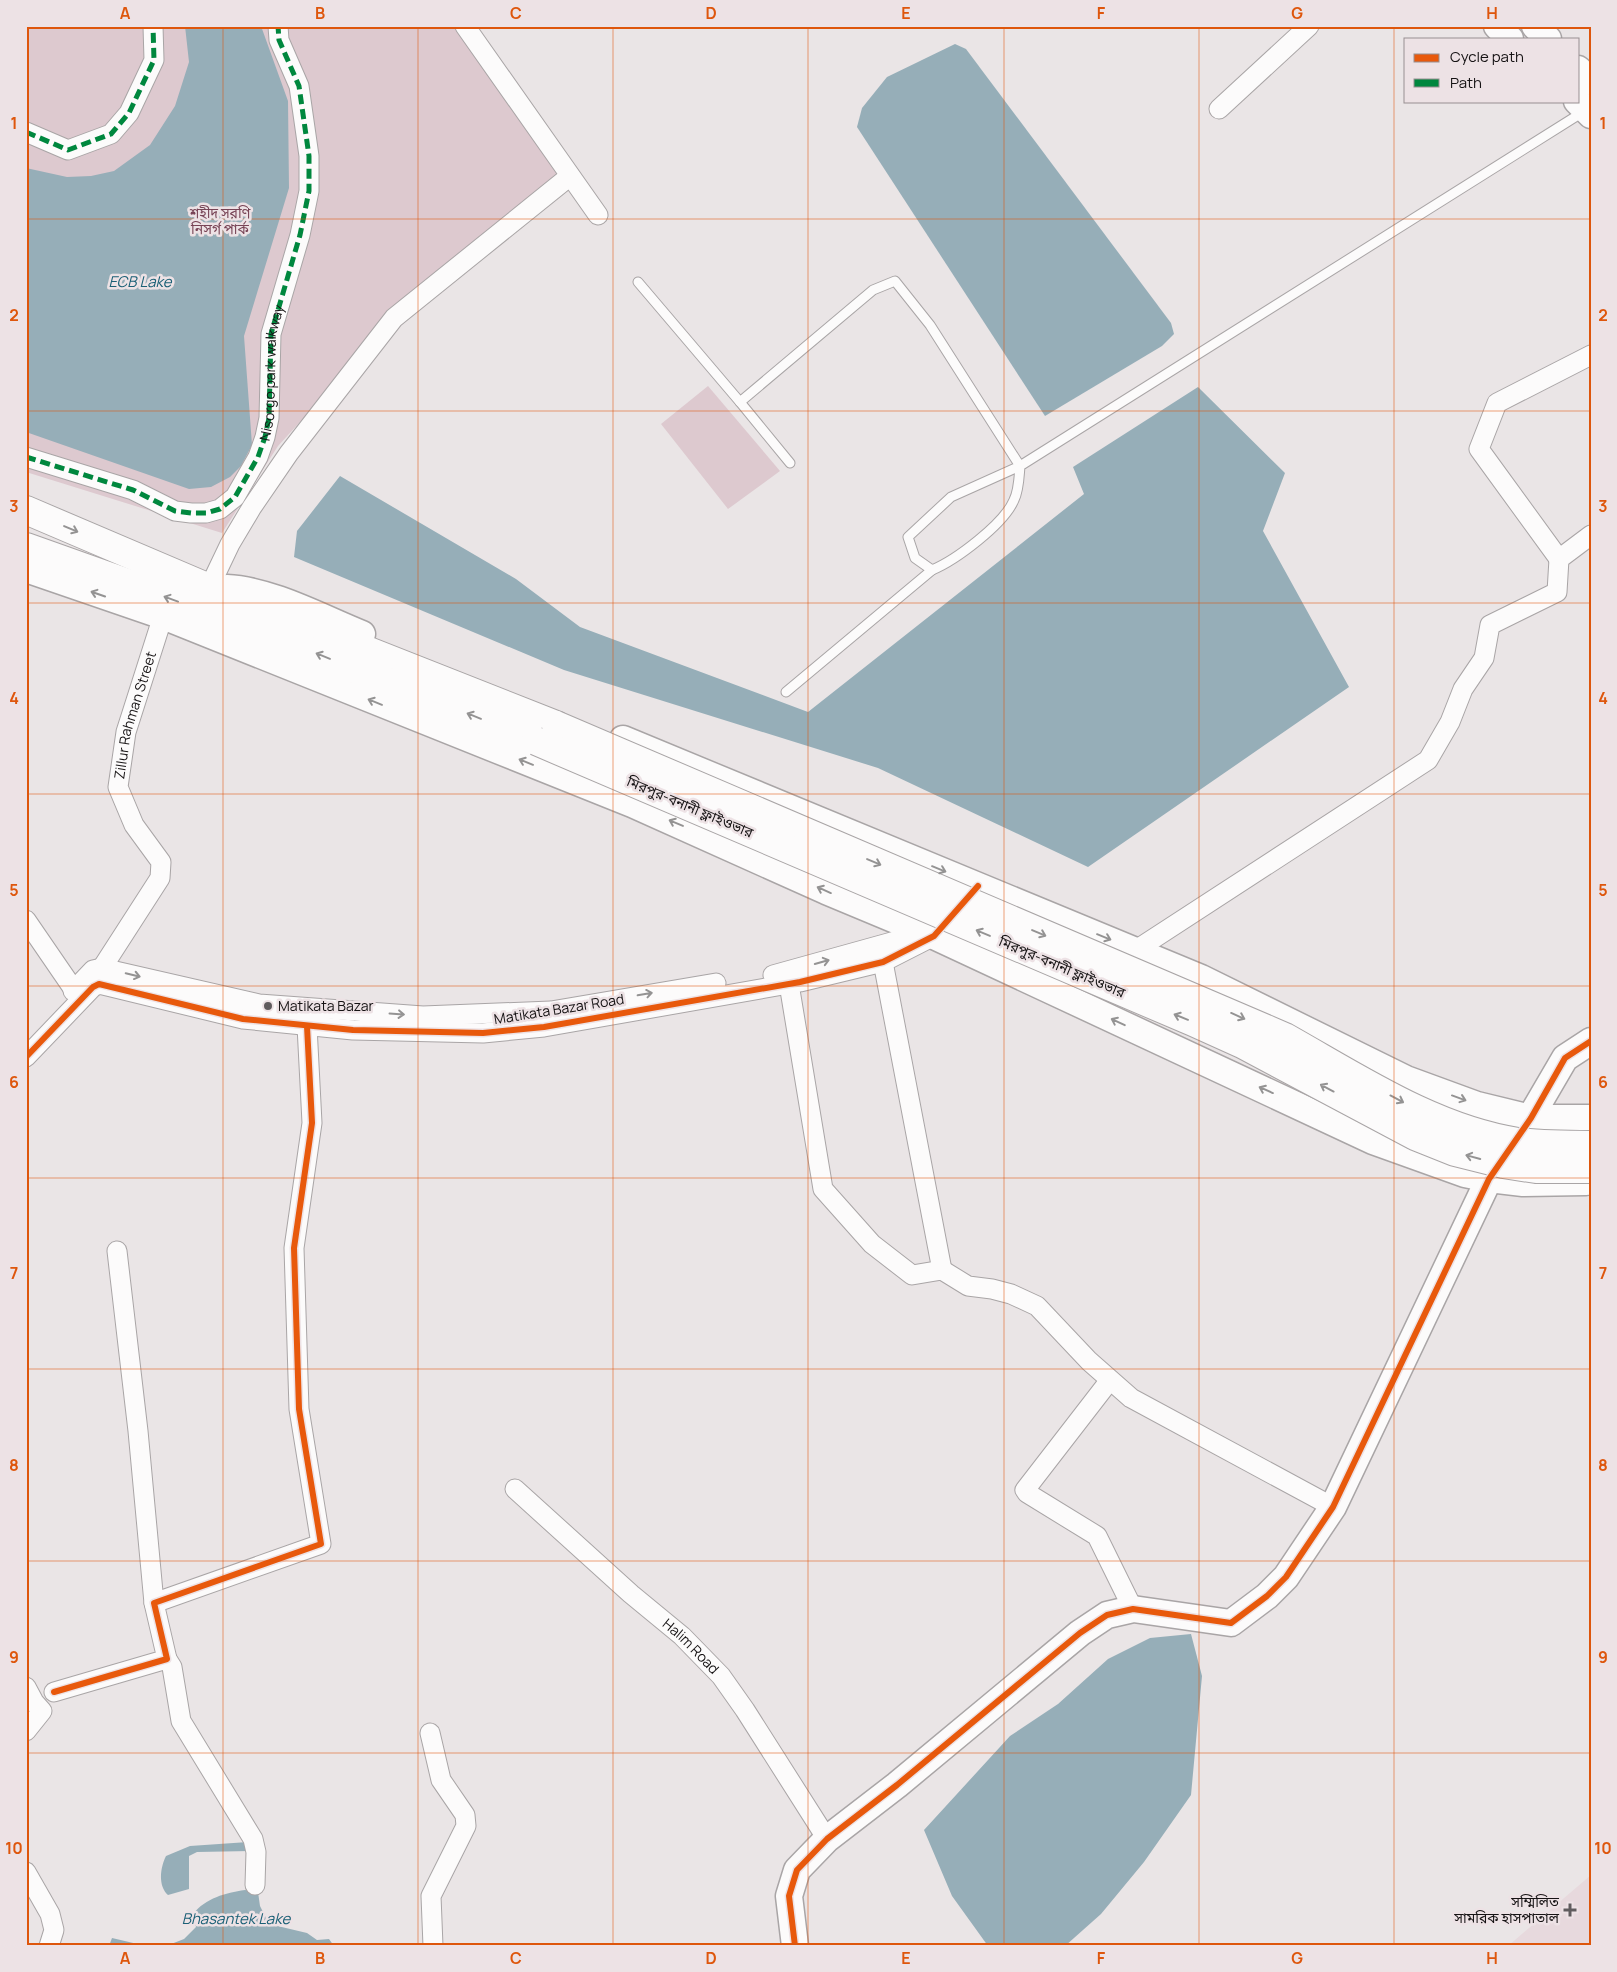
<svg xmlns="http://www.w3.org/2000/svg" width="1617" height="1972" font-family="Manrope,'Noto Sans Bengali',sans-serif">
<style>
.built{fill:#e7d9dd}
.green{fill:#ddc9cf}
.water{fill:#96aeb8}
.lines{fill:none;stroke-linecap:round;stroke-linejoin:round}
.lane-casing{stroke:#a9a5a6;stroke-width:11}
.street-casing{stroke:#a9a5a6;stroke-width:21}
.secondary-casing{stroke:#a9a5a6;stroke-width:29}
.primary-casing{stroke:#a9a5a6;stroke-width:30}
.lane{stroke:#fcfbfb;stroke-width:9}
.street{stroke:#fcfbfb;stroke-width:19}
.secondary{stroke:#fcfbfb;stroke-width:26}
.primary{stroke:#fcfbfb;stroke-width:28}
.primary-bridge-casing{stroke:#a9a5a6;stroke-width:30;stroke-linecap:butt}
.primary-bridge{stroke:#fcfbfb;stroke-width:28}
.quiet{stroke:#00873e;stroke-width:5;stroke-dasharray:10 5;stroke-linecap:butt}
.cycleway-casing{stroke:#ede2e5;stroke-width:9}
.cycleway{stroke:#e8590c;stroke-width:6}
.oneway{stroke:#949393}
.grid{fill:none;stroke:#de560c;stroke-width:1;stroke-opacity:0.55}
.poi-dot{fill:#605c5e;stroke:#ede2e5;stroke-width:2}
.labels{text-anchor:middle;stroke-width:5;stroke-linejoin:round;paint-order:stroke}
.park-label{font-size:14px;fill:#774355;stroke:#ede2e5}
.street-label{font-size:14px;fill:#161314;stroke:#ede2e5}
.poi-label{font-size:14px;fill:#161314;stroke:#ede2e5;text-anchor:start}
.water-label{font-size:15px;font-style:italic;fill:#1b6076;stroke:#ede2e5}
.neatline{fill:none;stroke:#de560c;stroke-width:2}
.grid-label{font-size:16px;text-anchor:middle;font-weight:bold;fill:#de560c}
</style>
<rect width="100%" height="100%" fill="#eae5e6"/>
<!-- built -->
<polygon class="built" points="1591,1875 1591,1946 1508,1946"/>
<!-- green -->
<g class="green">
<polygon points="26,26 465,26 570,176 394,319 278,446 222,533 26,472"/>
<polygon points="708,386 780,471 728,509 661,424"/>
</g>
<!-- water -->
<g class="water">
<polygon points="185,26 261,26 288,101 289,188 244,336 252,445 241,466 230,477 211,487 189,489 26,432 26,168 67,177 91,176 114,171 150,145 175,106 189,62"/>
<polygon points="955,44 966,49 1171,323 1174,334 1162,346 1045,416 857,127 862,108 887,77"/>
<polygon points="1198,387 1285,473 1263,531 1349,687 1088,867 878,768 564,670 294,557 297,531 340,476 516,579 580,627 808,712 1084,494 1073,467"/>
<polygon points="1191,1634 1202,1676 1191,1795 1144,1862 1101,1914 1065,1946 988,1946 952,1896 924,1830 1010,1736 1058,1704 1108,1659 1150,1638"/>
<path d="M 248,1842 L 251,1851 L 197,1852 L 189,1856 L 189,1889 L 168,1895 C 158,1886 160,1868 166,1856 L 190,1846 Z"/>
<path d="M 245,1890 L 258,1892 L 260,1906 L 269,1924 L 307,1933 L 317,1940 L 329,1939 L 334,1946 L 166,1946 L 184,1939 L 196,1927 L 193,1914 C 206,1898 225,1893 245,1890 Z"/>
<polygon points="112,1938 146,1946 109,1946"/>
</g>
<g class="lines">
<defs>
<g id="lane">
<path d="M 638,282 L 740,402 L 873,290 L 895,281 L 930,325 L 1020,466 C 1019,477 1019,490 1014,500 C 1004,524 956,560 932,570 L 915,558 L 908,537 L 951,497 L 1020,466 L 1583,112"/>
<polyline points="740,402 790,463"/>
<polyline points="786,692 932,570"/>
</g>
<g id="street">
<polyline points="465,26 598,215"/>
<polyline points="1219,109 1309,26"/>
<polyline points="26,132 68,150 111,134 129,113 154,60 153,26"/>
<polyline points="26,457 133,490 175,511 191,513 206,513 220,509 235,497 258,457 265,437 269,418 271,334 300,235 309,191 309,156 299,86 279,40 278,26"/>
<polyline points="1559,559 1479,449 1497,403 1591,355"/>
<polyline points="209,588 230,544 252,507 289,453 394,318 570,176"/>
<polyline points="26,920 74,990"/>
<polyline points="1136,950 1428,760 1450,722 1463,689 1484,658 1490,625 1557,592 1559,559 1591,535"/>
<polyline points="883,962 942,1270"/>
<path id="s1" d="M 102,968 L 160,878 L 161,862 L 134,825 L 118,787 L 126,732 L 163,616"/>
<polyline points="773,975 899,940 914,928"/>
<polyline points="789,984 823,1189 872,1244 912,1275 942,1270 968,1286 992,1289 1011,1294 1037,1306 1089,1361 1131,1398 1333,1507"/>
<polyline points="73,991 93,970 102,968 259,1004 423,1016 551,1011 716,983"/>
<polyline points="26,1057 93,987 99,984 243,1019 353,1030 483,1033 544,1027 800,982 883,962 934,936 939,930"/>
<polyline points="117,1251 138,1431 154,1603"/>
<polyline points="1110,1380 1025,1490 1027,1493 1097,1536 1133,1609"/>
<path id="s2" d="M 515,1489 L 631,1594 L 682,1636 L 721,1676 L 745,1710 L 827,1839"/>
<polyline points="167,1659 172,1667 181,1721 253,1839 256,1852 255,1885"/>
<polyline points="26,1687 34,1702 42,1711 26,1731"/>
<polyline points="54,1692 167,1659 154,1603 321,1544 299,1409 294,1248 312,1123 307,1026"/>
<polyline points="430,1733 441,1780 465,1815 466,1826 431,1896 433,1946"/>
<polyline points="26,1872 50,1914 54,1930 49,1946"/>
</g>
<g id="secondary">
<polyline points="1497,26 1510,39"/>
<polyline points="1535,26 1548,39"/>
<polyline points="1578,69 1591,82"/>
<polyline points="1577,101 1591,115"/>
<polyline points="26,569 163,616 632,804 826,891 934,936 1373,1141 1465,1174 1489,1179 1523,1183 1586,1182"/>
<path d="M 227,588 C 271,590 322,618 362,634"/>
<polyline points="623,739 1201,978 1406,1079 1477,1105 1531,1118 1591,1118"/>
<polyline points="1523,1130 1565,1058 1591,1041"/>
<polyline points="795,1946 789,1896 797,1870 827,1839 897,1785 1080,1633 1107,1615 1133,1609 1231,1623 1267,1596 1286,1577 1333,1507 1489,1179 1499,1165"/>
</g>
<g id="primary">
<polyline points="26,510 209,588 556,725"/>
<polyline points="26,547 237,622 536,741"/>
</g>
</defs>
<!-- lane casing -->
<use href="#lane" class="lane-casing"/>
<!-- street casing -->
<use href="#street" class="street-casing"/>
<!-- secondary casing -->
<use href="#secondary" class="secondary-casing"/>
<!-- primary casing -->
<use href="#primary" class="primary-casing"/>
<!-- lane -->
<use href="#lane" class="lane"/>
<!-- street -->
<use href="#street" class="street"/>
<!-- secondary -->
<use href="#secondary" class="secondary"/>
<!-- primary -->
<use href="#primary" class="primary"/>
<defs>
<g id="primary-bridge">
<path d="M 556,725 L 1285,1037 C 1358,1078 1434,1129 1518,1142 C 1542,1145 1567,1145 1591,1145"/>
<polyline points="536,741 1193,1022 1242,1044 1415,1136 1455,1152 1503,1164 1536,1169 1591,1169"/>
</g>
</defs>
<!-- primary-bridge casing -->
<use href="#primary-bridge" class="primary-bridge-casing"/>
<!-- primary-bridge -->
<use href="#primary-bridge" class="primary-bridge"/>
<!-- quiet -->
<g class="quiet">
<polyline points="26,132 68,150 111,134 129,113 154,60 153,26"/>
<path id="s3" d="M 26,457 L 133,490 L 175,511 L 191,513 L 206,513 L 220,509 L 235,497 L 258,457 L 265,437 L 269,418 L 271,334 L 300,235 L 309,191 L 309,156 L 299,86 L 279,40 L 278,26"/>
</g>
<defs>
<g id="cycleway">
<polyline points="26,1057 93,987 99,984 243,1019 353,1030 483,1033 544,1027 800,982 883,962 934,936 978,886"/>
<polyline points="54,1692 167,1659 154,1603 321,1544 299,1409 294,1248 312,1123 307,1026"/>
<polyline points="795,1946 789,1896 797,1870 827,1839 897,1785 1080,1633 1107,1615 1133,1609 1231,1623 1267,1596 1286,1577 1333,1507 1489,1179 1531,1118 1565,1058 1591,1041"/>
</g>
</defs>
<!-- cycleway casing -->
<use href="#cycleway" class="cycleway-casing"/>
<!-- cycleway -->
<use href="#cycleway" class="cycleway"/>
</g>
<!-- one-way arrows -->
<defs><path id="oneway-shaft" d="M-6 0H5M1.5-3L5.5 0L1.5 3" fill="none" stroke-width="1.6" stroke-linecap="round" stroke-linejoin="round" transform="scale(1.25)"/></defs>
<g class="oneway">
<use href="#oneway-shaft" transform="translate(71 529) rotate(23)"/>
<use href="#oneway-shaft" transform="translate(98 594) rotate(-161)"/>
<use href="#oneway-shaft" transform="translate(171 599) rotate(-160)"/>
<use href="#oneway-shaft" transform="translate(323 656) rotate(-158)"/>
<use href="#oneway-shaft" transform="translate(375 702) rotate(-158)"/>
<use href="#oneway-shaft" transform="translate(474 716) rotate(-158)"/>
<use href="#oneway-shaft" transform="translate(526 762) rotate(-158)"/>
<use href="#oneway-shaft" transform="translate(676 823) rotate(-157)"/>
<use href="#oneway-shaft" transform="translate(874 862) rotate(23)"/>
<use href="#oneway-shaft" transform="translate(939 869) rotate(22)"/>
<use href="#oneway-shaft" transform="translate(824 890) rotate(-156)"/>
<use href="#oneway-shaft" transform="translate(983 933) rotate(-157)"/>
<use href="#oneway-shaft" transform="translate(1039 933) rotate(23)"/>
<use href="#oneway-shaft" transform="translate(1104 937) rotate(22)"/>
<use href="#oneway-shaft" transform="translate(822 962) rotate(-16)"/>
<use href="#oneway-shaft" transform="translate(133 975) rotate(13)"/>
<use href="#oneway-shaft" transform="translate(645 994) rotate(-10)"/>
<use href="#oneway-shaft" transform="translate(397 1014) rotate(4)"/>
<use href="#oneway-shaft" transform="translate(1238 1016) rotate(24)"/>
<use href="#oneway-shaft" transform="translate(1181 1017) rotate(-158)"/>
<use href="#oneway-shaft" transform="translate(1118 1022) rotate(-155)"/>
<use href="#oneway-shaft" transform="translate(1327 1088) rotate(-152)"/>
<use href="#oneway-shaft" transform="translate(1266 1090) rotate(-156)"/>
<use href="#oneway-shaft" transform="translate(1459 1098) rotate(20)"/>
<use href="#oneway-shaft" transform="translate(1397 1099) rotate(28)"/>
<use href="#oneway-shaft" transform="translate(1473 1157) rotate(-165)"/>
</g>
<!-- grid -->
<path class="grid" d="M 223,26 L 223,1946M 418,26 L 418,1946M 613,26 L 613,1946M 808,26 L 808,1946M 1004,26 L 1004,1946M 1199,26 L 1199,1946M 1394,26 L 1394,1946M 26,219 L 1591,219M 26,411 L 1591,411M 26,603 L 1591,603M 26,794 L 1591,794M 26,986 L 1591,986M 26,1178 L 1591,1178M 26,1369 L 1591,1369M 26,1561 L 1591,1561M 26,1753 L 1591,1753"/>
<!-- markers -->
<g class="poi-dot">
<circle cx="268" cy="1006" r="5"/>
<path d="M1567.5 1902.5h5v5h5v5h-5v5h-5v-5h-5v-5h5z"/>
</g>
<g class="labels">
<!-- park labels -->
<g class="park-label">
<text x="220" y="218">শহীদ সরণি<tspan x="220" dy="16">নিসর্গ পার্ক</tspan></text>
</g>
<!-- street labels -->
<g class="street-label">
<text dy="5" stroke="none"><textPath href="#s3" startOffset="356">Nisorgo park walkway</textPath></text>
<text dy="5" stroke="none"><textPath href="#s1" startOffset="284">Zillur Rahman Street</textPath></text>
<text transform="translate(690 807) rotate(23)" y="5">মিরপুর-বনানী ফ্লাইওভার</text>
<text transform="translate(1062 967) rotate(23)" y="5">মিরপুর-বনানী ফ্লাইওভার</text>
<text transform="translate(559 1009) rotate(-9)" y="5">Matikata Bazar Road</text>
<text dy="5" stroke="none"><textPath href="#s2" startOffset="236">Halim Road</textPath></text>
</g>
<!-- poi labels -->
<g class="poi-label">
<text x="278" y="1011">Matikata Bazar</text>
<text x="1559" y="1907" text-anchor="end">সম্মিলিত<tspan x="1559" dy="16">সামরিক হাসপাতাল</tspan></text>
</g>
<!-- water labels -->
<g class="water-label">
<text x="140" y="287">ECB Lake</text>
<text x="236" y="1924">Bhasantek Lake</text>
</g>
</g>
<!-- border -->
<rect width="1617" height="1972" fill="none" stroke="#ede2e5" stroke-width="55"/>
<!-- legend -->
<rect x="1404" y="38" width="175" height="65" fill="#ede2e5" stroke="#978f91"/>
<rect x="1414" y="54" width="25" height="8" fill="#e8590c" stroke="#978f91"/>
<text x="1450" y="62" font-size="15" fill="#161314">Cycle path</text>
<rect x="1414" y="79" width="25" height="8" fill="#00873e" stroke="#978f91"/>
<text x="1450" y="88" font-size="15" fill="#161314">Path</text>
<rect x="28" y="28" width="1562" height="1916" class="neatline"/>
<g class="grid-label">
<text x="125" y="19">A</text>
<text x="320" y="19">B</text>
<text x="516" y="19">C</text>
<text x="711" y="19">D</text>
<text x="906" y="19">E</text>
<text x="1101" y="19">F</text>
<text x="1297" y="19">G</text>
<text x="1492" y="19">H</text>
<text x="14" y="129">1</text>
<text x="1603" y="129">1</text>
<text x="14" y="321">2</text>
<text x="1603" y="321">2</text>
<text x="14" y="512">3</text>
<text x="1603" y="512">3</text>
<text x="14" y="704">4</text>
<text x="1603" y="704">4</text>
<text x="14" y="896">5</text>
<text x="1603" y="896">5</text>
<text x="14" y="1088">6</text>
<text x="1603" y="1088">6</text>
<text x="14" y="1279">7</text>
<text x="1603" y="1279">7</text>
<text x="14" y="1471">8</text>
<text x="1603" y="1471">8</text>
<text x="14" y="1663">9</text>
<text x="1603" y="1663">9</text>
<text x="14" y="1854">10</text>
<text x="1603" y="1854">10</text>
<text x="125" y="1964">A</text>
<text x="320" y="1964">B</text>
<text x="516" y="1964">C</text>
<text x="711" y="1964">D</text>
<text x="906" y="1964">E</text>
<text x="1101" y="1964">F</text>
<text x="1297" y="1964">G</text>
<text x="1492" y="1964">H</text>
</g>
</svg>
